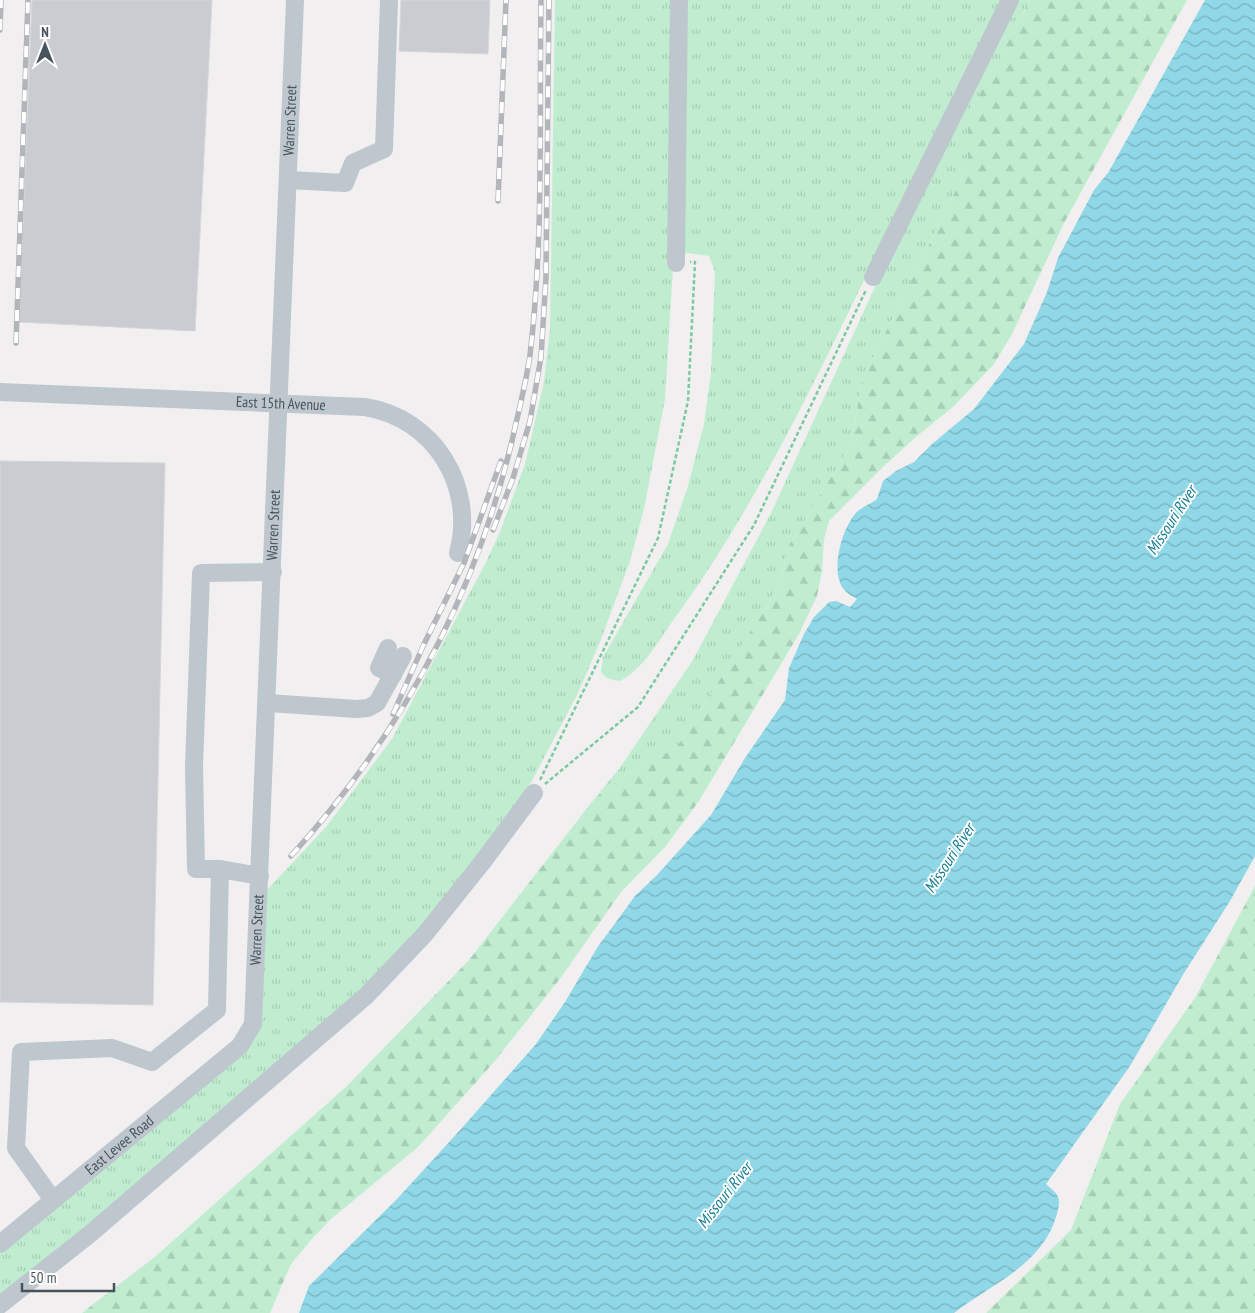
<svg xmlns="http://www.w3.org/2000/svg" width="1255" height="1313" font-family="'PT Sans Narrow',sans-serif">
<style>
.grass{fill:url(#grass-tufts)}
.forest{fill:url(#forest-firs)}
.water{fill:url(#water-waves)}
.building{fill:#caccd2;stroke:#d4d6da}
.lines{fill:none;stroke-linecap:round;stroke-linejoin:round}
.path{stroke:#7ac9a0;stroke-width:2.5;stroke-dasharray:4 2.5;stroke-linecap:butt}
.minor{stroke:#bec7cd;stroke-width:18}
.rail-casing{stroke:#b2b5b9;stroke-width:5.5}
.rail{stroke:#fff;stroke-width:4;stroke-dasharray:11;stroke-linecap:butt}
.labels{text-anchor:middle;stroke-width:4;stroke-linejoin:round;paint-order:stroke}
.street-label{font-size:15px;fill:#48535c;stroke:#fff}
.water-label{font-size:16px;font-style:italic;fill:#147d94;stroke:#fff}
</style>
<defs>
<pattern id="grass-tufts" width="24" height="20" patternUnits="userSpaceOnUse" patternTransform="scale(1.25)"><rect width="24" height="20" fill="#c0edd0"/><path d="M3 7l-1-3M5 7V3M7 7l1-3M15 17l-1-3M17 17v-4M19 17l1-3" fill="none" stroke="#a6cdb5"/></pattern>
<pattern id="forest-firs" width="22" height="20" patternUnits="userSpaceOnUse" patternTransform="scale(1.25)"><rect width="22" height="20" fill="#c0edd0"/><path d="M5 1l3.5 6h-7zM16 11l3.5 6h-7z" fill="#a6cdb5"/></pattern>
<pattern id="water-waves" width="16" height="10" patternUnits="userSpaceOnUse" patternTransform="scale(1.25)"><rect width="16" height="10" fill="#90d8e7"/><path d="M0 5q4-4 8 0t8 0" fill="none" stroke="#78b2be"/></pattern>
</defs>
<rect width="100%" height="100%" fill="#f2eff0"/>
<!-- grass -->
<path class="grass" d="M 555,0 L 1030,0 L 968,116 L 968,166 L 862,380 L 851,445 L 788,547 L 780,585 L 677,747 L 628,773 L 595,798 L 619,769 L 693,660 L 771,513 L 880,276 L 868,272 C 810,392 751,514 672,622 C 657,643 644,668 620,681 C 612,680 606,679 601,672 L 603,657 L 668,544 L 688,486 L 704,424 L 711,372 L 715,272 L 709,256 L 674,251 L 665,399 L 644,509 L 630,561 L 600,642 L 577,695 L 526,792 L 458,887 L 367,987 L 0,1301 L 0,1253 L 128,1148 L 251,1041 L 266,891 L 326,827 L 392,739 L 485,564 L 500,532 L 525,464 L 544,382 L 550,329 Z"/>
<!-- forest -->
<g class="forest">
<polygon points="1030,0 1187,0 1064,223 1012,334 994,364 954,406 917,436 884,466 829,521 824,539 822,571 817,596 799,634 699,801 665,847 621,892 559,980 494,1062 418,1147 331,1219 311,1240 291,1264 270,1313 82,1313 156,1256 347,1086 469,960 595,798 628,773 677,747 780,585 788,547 851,445 862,380 968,166 968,116"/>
<polygon points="1255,886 1255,1313 986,1313 1071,1230 1120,1104 1195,998"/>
</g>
<!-- water -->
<path class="water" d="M 1205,0 L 1255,0 L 1255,856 L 1230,901 L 1184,973 L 1130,1066 L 1046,1184 C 1049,1187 1055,1191 1057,1195 C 1061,1202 1058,1210 1056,1217 C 1041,1266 991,1284 954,1313 L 299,1313 L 309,1286 L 397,1199 L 461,1129 L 536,1044 L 565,1002 L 597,948 L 635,896 L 657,875 L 711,815 L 745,758 L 785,700 L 789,668 L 804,634 L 814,617 L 829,602 L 836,601 L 850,607 L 857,599 C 852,596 846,593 842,587 C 831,568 842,530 855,514 C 862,506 870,505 877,499 L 883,481 L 896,471 L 914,462 L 932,444 L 974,409 L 1024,344 L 1047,292 L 1058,258 L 1094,190 L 1108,173 Z"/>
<!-- building -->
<g class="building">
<polygon points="32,0 212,0 195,331 19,322"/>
<polygon points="401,0 490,0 488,54 399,51"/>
<polygon points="0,461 165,463 153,1005 0,1002"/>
</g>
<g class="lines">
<!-- path -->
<g class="path">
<polyline points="540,780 658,538 688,401 695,262 690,262"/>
<polyline points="545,784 638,707 754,525 866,290"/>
</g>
<!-- minor -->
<g class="minor">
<polyline points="289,180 345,183 353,163 384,149 389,0"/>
<polyline points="676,263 679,0"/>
<polyline points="873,277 1010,0"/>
<path id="s1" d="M 0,392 L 365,407 C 434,418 476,486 458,553"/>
<polyline points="388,648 379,668 393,675"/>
<polyline points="268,703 356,709 368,708 377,703 403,656"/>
<polyline points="260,876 220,869 196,869 194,766 201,573 273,572"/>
<polyline points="53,1200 16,1148 21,1052 112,1048 152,1062 217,1010 220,869"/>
<path id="s2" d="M 0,1244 L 240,1046 L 253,1024 L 295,0"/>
<polyline points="0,1305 90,1234 366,996 425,934 481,864 534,793"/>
</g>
<defs>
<g id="rail">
<polyline points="0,30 1,0"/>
<polyline points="498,201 506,0"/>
<polyline points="16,343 28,0"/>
<polyline points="493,530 513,478 530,421 541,357 546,277 549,0"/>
<polyline points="393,714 424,644 464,563 501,461"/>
<path d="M 291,856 C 400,736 474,600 512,441 C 518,413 526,384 530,355 C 544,238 539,118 541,0"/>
</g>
</defs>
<!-- rail casing -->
<use href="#rail" class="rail-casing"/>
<!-- rail -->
<use href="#rail" class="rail"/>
</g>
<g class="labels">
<!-- street labels -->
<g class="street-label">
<text dy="5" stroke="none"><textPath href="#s2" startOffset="1241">Warren Street</textPath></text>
<text dy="5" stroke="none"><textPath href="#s1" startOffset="281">East 15th Avenue</textPath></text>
<text dy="5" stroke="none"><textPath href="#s2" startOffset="836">Warren Street</textPath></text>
<text dy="5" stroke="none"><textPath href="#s2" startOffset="431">Warren Street</textPath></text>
<text dy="5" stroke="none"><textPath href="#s2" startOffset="155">East Levee Road</textPath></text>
</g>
<!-- water labels -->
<g class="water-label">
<text transform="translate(1171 520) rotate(-57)" y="6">Missouri River</text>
<text transform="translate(949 858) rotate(-57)" y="6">Missouri River</text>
<text transform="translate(724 1195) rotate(-52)" y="6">Missouri River</text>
</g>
</g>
<!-- north arrow -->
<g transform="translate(45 45)" stroke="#ffffff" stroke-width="4" paint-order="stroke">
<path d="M0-4L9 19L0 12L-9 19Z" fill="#48535c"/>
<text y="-8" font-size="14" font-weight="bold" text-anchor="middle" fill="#48535c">N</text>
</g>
<!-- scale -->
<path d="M22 1283v8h92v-8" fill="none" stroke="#48535c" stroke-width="2.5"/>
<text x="30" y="1283" font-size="15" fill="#48535c" stroke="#ffffff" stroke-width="4" paint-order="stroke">50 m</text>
</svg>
